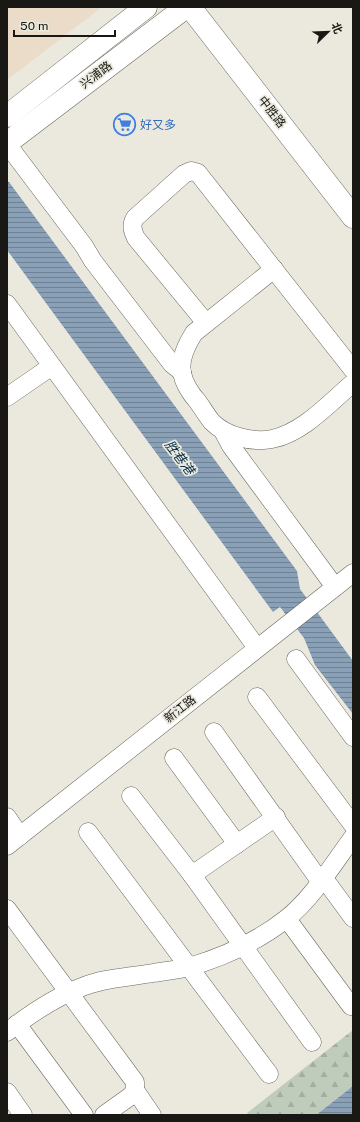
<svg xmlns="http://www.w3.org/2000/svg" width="360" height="1122" font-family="'Public Sans','Noto Sans SC',sans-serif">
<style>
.commercial{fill:#eadcc9}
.forest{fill:url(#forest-firs)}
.water{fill:url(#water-rules)}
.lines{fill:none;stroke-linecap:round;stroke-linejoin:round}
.minor-casing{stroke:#69685e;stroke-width:19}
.major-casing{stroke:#69685e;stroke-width:23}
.minor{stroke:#fff;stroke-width:18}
.major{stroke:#fff;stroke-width:22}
.labels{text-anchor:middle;stroke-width:3.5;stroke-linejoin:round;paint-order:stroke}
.street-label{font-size:12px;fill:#191814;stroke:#ebe9de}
.shop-label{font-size:12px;fill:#366cbe;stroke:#ebe9de;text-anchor:start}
.water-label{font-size:13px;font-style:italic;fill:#042c4c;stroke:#ebe9de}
</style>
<defs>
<pattern id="forest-firs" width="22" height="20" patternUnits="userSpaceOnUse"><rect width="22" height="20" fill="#c0ccbb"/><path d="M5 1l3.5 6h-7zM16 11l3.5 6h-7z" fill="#a4aea0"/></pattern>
<pattern id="water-rules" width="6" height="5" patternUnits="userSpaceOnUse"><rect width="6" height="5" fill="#89a0b7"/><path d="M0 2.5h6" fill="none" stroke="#6f8194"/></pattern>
</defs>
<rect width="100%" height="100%" fill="#ebe9de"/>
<!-- commercial -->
<polygon class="commercial" points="7,7 102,7 7,80"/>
<!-- forest -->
<polygon class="forest" points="353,1030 353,1086 316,1115 248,1115 247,1113"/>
<!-- water -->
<g class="water">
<polygon points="7,182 9,182 297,571 300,589 353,661 353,714 315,665 304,638 280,607 273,612 7,250"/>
<polygon points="353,1086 353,1115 316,1115"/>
</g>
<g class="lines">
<defs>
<g id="minor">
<polyline points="7,144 84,246 93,261 172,364 182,372"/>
<path d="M 274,269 L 194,333 C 187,344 179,359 182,373 C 184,384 191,394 198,402 C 203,409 207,416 212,422 C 226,436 252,443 272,439 C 303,433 329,403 353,383"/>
<polyline points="7,304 257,648"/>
<path d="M 206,323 L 136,238 C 132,230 131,225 135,218 L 184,174 L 191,171 L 198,173 L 353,370"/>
<polyline points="7,397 52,366"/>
<polyline points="223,431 231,446 335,587"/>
<polyline points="296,659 353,737"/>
<polyline points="257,697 353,825"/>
<polyline points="214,732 320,881"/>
<polyline points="174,758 237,844"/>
<polyline points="131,796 192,875 312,1042"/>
<polyline points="7,817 20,836"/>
<polyline points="88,832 269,1074"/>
<polyline points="7,846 353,573"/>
<polyline points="192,875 276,817"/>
<polyline points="323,877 353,918"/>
<polyline points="7,909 135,1082 135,1090 132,1095 104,1115"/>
<polyline points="287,919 351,1006"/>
<polyline points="17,1024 84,1115"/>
<path d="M 7,1032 C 30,1014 55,997 82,987 C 103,978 130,977 153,973 C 165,971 177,970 189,967 C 223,957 258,941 286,919 C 311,900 334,863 353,837"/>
<polyline points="135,1090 152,1115"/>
<polyline points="7,1092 23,1115"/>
</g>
<g id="major">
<polyline points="190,7 353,217"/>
<polyline points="7,116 146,7"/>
<polyline points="7,143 186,7"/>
</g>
</defs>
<!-- minor casing -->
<use href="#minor" class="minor-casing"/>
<!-- major casing -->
<use href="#major" class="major-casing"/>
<!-- minor -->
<use href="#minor" class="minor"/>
<!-- major -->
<use href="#major" class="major"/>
</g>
<!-- icons -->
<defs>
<symbol id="supermarket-ring" viewBox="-11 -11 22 22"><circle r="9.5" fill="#ebe9de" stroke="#3f7fe0" stroke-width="1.5"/><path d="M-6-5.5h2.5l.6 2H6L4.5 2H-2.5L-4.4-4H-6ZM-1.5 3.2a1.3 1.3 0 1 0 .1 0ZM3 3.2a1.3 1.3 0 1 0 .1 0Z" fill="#3f7fe0"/></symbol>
</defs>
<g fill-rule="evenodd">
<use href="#supermarket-ring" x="112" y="112" width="25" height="25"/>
</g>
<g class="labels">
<!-- street labels -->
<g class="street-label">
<text transform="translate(96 75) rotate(-37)" y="4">兴浦路</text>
<text transform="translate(272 112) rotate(52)" y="4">中胜路</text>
<text transform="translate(180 709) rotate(-38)" y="4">新江路</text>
</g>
<!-- shop labels -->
<g class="shop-label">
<text x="140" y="129">好又多</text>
</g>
<!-- water labels -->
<g class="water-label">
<text transform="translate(180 457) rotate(53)" y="5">胜巷港</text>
</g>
</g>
<!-- border -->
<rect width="360" height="1122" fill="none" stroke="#191814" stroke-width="16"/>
<!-- north arrow -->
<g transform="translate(328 32) rotate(67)" stroke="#ebe9de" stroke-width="3" paint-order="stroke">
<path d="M0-3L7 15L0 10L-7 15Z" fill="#191814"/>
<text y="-6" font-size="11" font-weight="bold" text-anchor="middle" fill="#191814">北</text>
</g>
<!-- scale -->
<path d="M14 30v6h101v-6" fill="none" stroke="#191814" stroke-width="2"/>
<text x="20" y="30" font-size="12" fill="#191814" stroke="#ebe9de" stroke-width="3" paint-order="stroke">50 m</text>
</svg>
